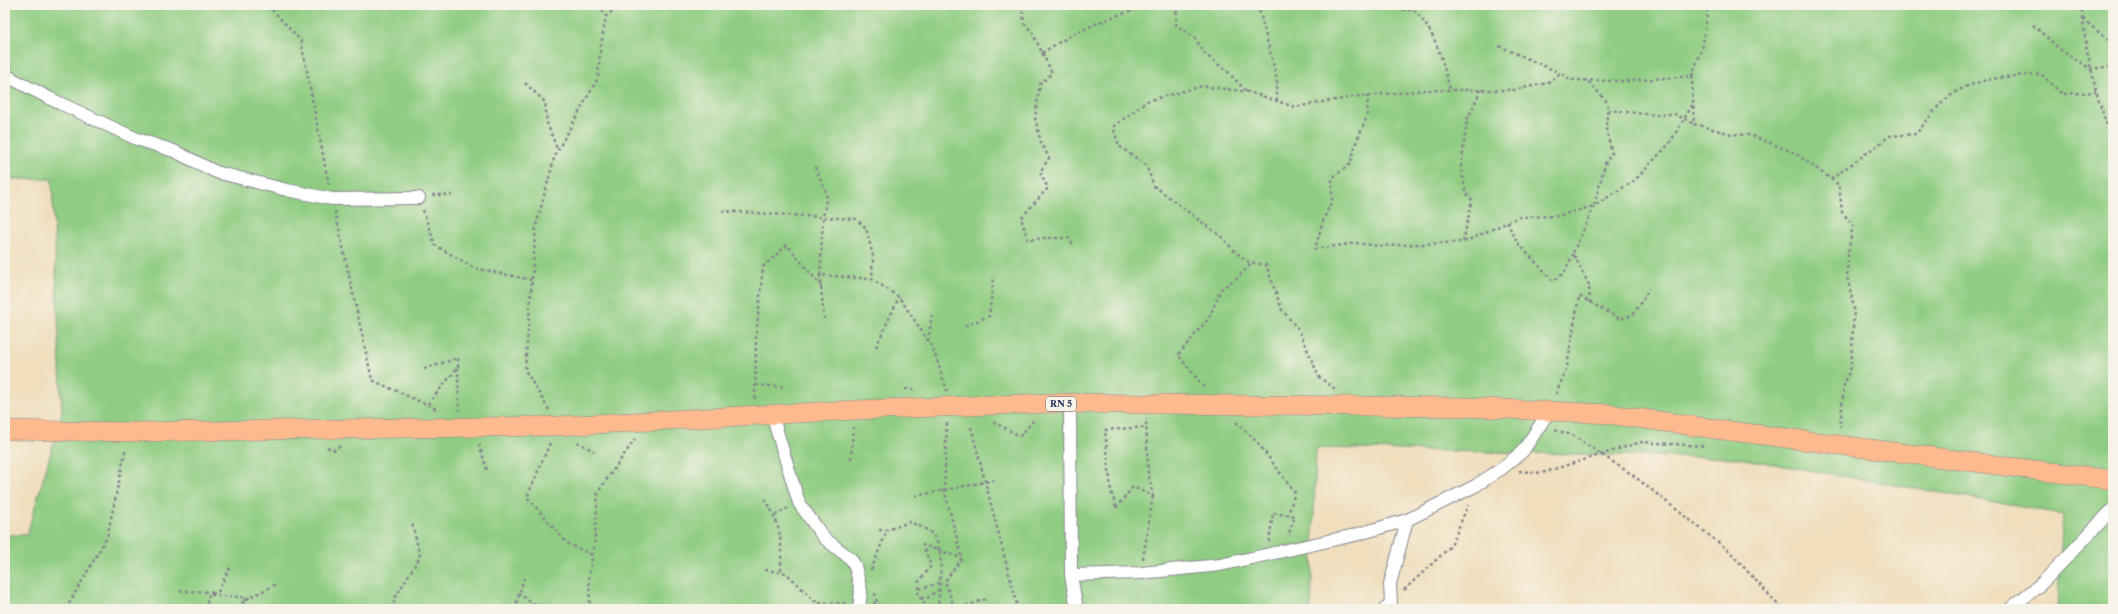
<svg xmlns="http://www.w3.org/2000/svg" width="2118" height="614" font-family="'Libre Caslon Text',serif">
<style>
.green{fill:#90cd83;stroke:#567e70}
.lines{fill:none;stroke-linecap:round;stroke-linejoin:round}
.street-casing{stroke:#86868d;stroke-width:14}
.primary-casing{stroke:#86868d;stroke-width:20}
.path{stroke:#86868d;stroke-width:2.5;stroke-dasharray:3 3;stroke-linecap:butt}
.street{stroke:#fff;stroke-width:12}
.primary{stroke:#fcba8e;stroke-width:19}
.labels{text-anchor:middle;stroke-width:3.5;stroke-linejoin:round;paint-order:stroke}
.shield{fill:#f7f3e8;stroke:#5d6a87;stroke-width:1}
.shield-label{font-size:9px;font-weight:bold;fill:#1b2f5e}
</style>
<rect width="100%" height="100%" fill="#f7f3e8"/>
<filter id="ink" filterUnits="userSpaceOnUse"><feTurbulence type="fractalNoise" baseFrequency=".025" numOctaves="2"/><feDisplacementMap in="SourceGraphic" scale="8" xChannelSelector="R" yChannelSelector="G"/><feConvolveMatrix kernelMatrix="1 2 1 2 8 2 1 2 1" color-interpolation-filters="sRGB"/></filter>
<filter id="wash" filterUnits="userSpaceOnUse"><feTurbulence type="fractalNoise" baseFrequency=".012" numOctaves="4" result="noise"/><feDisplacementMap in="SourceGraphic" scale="16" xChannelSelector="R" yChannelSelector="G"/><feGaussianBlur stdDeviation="0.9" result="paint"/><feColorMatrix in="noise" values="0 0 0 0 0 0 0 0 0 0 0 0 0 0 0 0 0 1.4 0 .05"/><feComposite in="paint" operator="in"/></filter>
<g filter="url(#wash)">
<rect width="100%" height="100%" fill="#f0debc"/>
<!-- green -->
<polygon class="green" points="5,5 2113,5 2113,609 2057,609 2063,514 1739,458 1316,448 1311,609 5,609 5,535 27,535 62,413 52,179 5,179"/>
</g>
<g filter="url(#ink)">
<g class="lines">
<defs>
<g id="street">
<polyline points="5,75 51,99 137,139 174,151 216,172 287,190 332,199 419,198"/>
<polyline points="1070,404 1071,575 1077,609"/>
<polyline points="772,415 799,503 824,538 851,559 855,566 861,591 859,609"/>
<polyline points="1071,575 1141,573 1220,565 1355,535 1407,520 1475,486 1501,469 1523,451 1550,410"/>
<polyline points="1385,609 1391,603 1390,584 1407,520"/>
<polyline points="2010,609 2042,583 2113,509"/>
</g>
<polyline id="primary" points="5,430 130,432 558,426 854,410 1050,403 1466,407 1608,414 1715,429 2113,480"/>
</defs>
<!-- street casing -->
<use href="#street" class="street-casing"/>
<!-- primary casing -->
<use href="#primary" class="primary-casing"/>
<!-- path -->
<g class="path">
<polyline points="268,5 301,41 329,186"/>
<polyline points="599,5 606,16"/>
<polyline points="1022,5 1024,23 1032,32 1052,73 1040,84 1035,118 1041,142 1049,158 1040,172 1048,188 1021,218 1028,240 1043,238 1068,238 1073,244"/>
<polyline points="1177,5 1176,25 1194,37 1206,55 1227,71 1246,91"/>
<polyline points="1258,5 1277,79 1277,101"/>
<path d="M 1355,5 L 1364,9 L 1414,10 C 1437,35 1442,58 1450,90"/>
<polyline points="2074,5 2081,10"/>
<polyline points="2081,5 2087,51 2097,95 2113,144"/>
<polyline points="2083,19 2113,44"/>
<polyline points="2033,25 2062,51 2091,69 2113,66"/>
<polyline points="1499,46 1560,73"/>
<path d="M 1042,53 C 1077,30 1112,15 1152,5"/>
<polyline points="1692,76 1703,45 1708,5"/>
<polyline points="525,83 545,102 547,123 557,149"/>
<polyline points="1368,95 1367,116 1356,143 1350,164 1332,178 1332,200 1323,221 1315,249 1356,243 1379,246 1463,242 1472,200 1466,193 1461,167 1467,120 1481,90"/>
<polyline points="1608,110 1655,115 1675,114 1694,124"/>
<polyline points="815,167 827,194 823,218 820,275 872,279 899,297 933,348 947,391"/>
<path d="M 1831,179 L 1890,136 L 1916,134 C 1925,124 1932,112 1942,103 C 1968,77 2007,77 2041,74 L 2062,94 L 2096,92"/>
<polyline points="432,195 452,195"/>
<polyline points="423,210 435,245 474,268 532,280"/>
<polyline points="335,211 372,380 439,410"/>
<polyline points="722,211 856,219 866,228 873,256 872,279"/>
<polyline points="1507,222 1517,242 1553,281 1565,272 1573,254"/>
<polyline points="1464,242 1519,217 1557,216 1594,206 1606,161 1612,154 1606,128 1608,103 1587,80"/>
<polyline points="820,275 824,319"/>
<polyline points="1590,303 1589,285 1573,253 1594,206 1635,180 1669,144 1693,104"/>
<polyline points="965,326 989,316 994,276"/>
<polyline points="928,341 932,315"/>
<polyline points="876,347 899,297"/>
<polyline points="424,369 458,358 458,367"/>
<polyline points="756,385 786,387"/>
<polyline points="1204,387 1178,355 1209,318 1221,289 1237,278 1252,263"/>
<polyline points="905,389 916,389"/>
<polyline points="1335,389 1319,377 1299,330 1282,310 1266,265 1249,262 1235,252 1223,238 1154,186 1146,165 1119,146 1113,127 1147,101 1202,86 1249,92 1295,107 1353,97 1426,90 1514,90 1547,83 1561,73 1570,80 1626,81 1692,76 1694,124 1731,134 1750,135 1795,153 1839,185 1842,212 1853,225 1848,254 1847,276 1854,308 1851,367 1844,385 1840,428"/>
<polyline points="1556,394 1567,367 1579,296 1620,319 1633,315 1649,289"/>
<polyline points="755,399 756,337 763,267 787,245 821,286"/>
<polyline points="428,404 458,367 459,411"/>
<polyline points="549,410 525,370 536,226 555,155 598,78 600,51 606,16 620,5"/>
<polyline points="993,422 1020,436 1034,420"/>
<polyline points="1236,422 1258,443 1295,493 1288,515"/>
<polyline points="947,423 944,489 962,558 945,581 955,609"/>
<polyline points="971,427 1018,609"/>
<polyline points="1555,430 1572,435 1634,476 1729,551 1782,609"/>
<polyline points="577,442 594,451"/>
<polyline points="550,443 527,497 567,543 592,555"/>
<polyline points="479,444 487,470"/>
<polyline points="327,447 335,450 340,446"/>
<polyline points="851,459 853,427"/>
<polyline points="1519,471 1542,473 1641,442 1703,446"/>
<polyline points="915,496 995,480"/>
<path d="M 765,499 C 781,524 782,541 781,571"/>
<polyline points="1116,507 1111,491 1105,430 1147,427"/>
<polyline points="1116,508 1133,487 1153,496 1148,472 1146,419"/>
<polyline points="775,515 788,508"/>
<path d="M 879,530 L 887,530 L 910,522 C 916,525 925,528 930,532 C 948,548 938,588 938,609"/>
<polyline points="1269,542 1273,513 1295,516 1288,536"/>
<polyline points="1143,559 1153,496"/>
<polyline points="765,570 786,573 817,603 848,603"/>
<polyline points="871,570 887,530"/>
<polyline points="919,589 919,581 931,566 923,545 962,558"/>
<polyline points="1404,590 1451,546 1468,505"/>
<polyline points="180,591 216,592"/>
<polyline points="518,593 540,609"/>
<polyline points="875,593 877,603"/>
<polyline points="211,595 250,598 244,600"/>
<polyline points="921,598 927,598 938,590"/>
<polyline points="873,603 877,603 886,609"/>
<polyline points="66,609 107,537 126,448"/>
<polyline points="205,609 209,595 218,592 230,567"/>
<polyline points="240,609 244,600 275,585"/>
<polyline points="392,609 396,596 420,557 412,522"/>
<polyline points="515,609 524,578"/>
<polyline points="590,609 589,576 594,547 598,492 635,439"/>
<polyline points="929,609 918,595 919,589 939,583"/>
<polyline points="938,609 955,609"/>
<polyline points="962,609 962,607 986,599"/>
<polyline points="1822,609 1841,607 1861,609"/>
</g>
<!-- street -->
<use href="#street" class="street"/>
<!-- primary -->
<use href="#primary" class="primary"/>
</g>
</g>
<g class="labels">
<!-- shield labels -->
<rect class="shield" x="1046" y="397" width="30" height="14" rx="3"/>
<g class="shield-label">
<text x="1061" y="407">RN 5</text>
</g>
</g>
<!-- margin -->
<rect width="2118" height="614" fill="none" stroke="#f7f3e8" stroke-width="20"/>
</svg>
